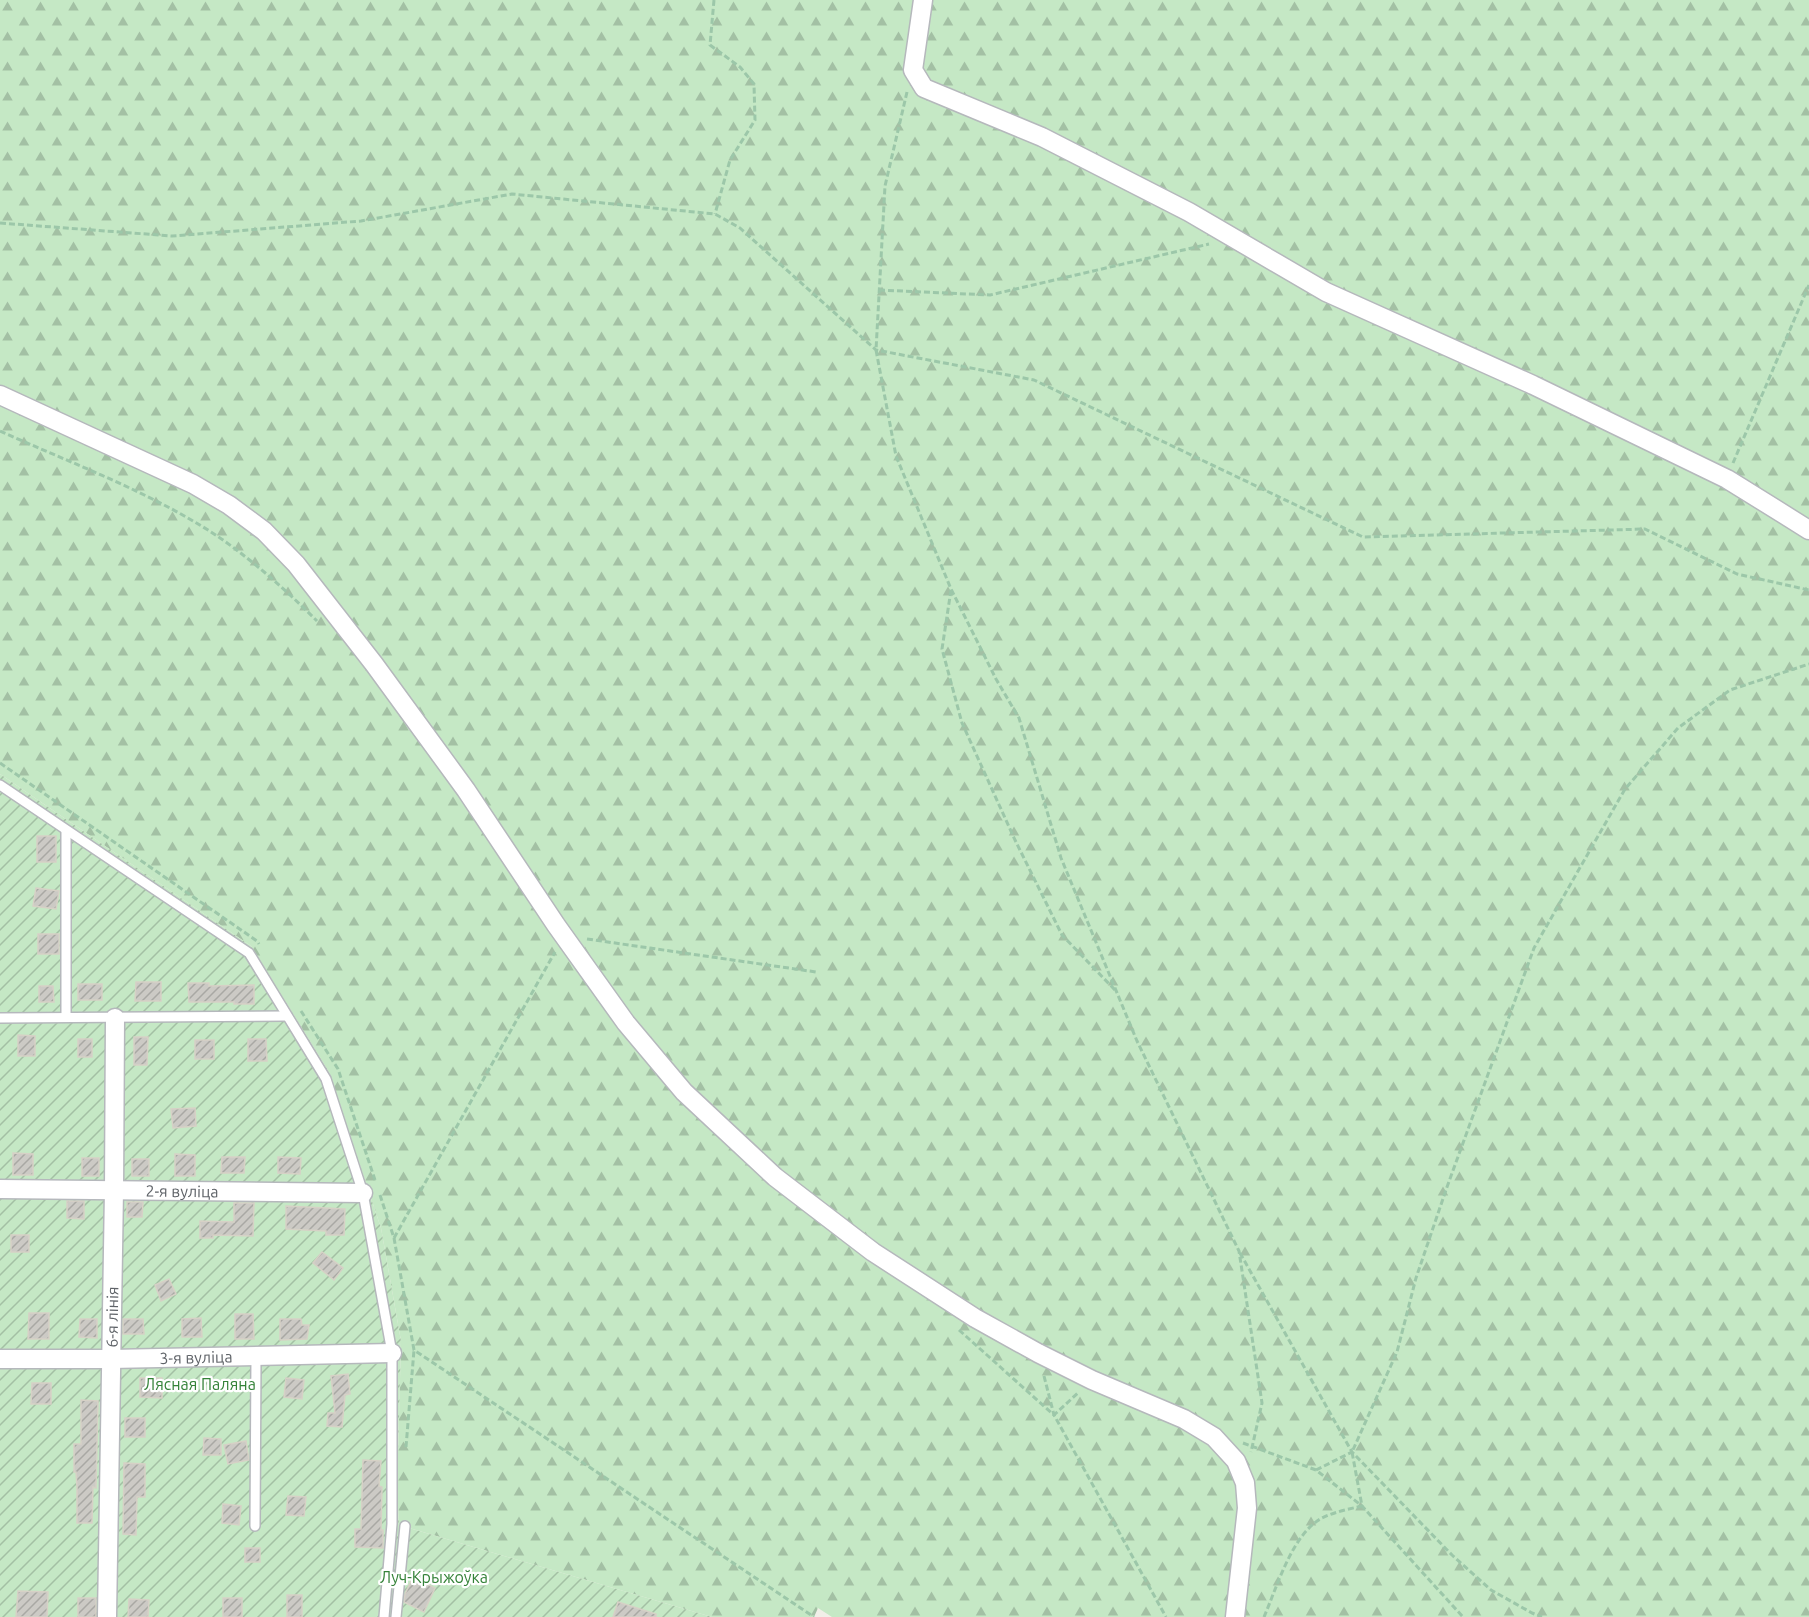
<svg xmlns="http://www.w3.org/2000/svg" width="1809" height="1617" font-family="Ubuntu,sans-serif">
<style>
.forest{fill:url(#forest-firs)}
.garden{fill:url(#garden-furrows)}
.building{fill:url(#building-hatch);stroke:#d6d1c6;stroke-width:1.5}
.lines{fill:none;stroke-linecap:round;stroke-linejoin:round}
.lane-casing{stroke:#b5b8bc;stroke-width:12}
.street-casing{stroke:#b5b8bc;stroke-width:21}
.path{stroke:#9cc7a9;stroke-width:3;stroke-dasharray:6 3;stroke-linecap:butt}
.lane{stroke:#fff;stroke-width:9}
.street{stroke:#fff;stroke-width:18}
.labels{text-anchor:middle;stroke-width:4.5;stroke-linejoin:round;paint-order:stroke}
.street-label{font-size:16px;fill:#5f6368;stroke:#fff}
.park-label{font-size:16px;fill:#348238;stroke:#fff}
</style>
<defs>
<pattern id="forest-firs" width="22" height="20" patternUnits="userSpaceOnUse" patternTransform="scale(1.5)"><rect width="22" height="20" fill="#c5e8c5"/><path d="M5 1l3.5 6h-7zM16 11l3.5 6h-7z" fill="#a3c0a4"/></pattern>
<pattern id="garden-furrows" width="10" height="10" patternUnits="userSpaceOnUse" patternTransform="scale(1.5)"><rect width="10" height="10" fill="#c5e8c5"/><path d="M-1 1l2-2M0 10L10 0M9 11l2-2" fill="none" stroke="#a3c0a4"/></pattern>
<pattern id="building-hatch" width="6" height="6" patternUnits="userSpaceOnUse" patternTransform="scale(1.5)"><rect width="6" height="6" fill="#cccac5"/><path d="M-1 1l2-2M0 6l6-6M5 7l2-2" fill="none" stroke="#a9a8a4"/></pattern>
</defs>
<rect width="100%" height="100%" fill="#f1efe8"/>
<!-- forest -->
<polygon class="forest" points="0,0 1809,0 1809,1617 832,1617 818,1608 814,1617 712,1617 399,1525 397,1490 401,1341 381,1228 329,1072 251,946 0,774"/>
<!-- garden -->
<polygon class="garden" points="0,774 251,946 329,1072 381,1228 401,1341 397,1490 399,1525 712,1617 0,1617"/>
<!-- building -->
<g class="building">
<rect x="37" y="836" width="19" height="26"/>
<polygon points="36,888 59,891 56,909 33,906"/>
<rect x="38" y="934" width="21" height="20"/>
<polygon points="136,982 161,982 161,1001 135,1001"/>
<polygon points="188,983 209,983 209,986 254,985 254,1004 234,1004 234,1002 189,1002"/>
<rect x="78" y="984" width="24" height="16"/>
<polygon points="39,986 53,986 54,1002 39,1002"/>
<polygon points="18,1035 35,1036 35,1056 18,1056"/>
<polygon points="134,1037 148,1037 147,1065 134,1065"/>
<rect x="78" y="1039" width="14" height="18"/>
<polygon points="248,1039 266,1039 267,1061 248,1061"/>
<rect x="195" y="1040" width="19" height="19"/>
<polygon points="195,1108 196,1126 173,1128 171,1109"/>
<polygon points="13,1153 33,1154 33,1175 13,1175"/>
<polygon points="175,1154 195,1155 195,1176 175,1176"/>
<polygon points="222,1157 245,1157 244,1173 221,1173"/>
<polygon points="278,1157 301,1158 300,1174 278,1173"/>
<rect x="82" y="1158" width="17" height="18"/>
<rect x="132" y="1159" width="17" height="17"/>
<polygon points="67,1201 84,1201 84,1219 67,1218"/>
<polygon points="127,1202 143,1202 142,1217 127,1217"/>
<polygon points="234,1203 254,1203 253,1236 213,1235 213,1238 200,1238 200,1221 234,1222"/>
<polygon points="286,1206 345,1209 344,1235 326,1235 326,1231 286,1229"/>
<rect x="11" y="1235" width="18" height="17"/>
<polygon points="322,1252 343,1268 334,1280 313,1263"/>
<polygon points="169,1279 176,1294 161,1301 155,1285"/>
<polygon points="29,1313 49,1313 49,1339 28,1339"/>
<polygon points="235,1314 253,1314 254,1339 235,1339"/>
<polygon points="201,1318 202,1337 182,1337 182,1319"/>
<polygon points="80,1319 97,1319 97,1338 79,1337"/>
<polygon points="123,1319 143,1319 144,1334 123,1334"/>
<polygon points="280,1319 301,1319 302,1325 309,1325 307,1339 280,1340"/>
<polygon points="348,1374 350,1394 345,1395 342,1427 327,1426 328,1413 335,1413 331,1376"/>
<polygon points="140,1378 162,1378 162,1398 140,1397"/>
<polygon points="286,1378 304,1380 302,1399 284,1397"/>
<polygon points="32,1383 51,1383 51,1404 31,1404"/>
<polygon points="81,1400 98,1401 96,1488 93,1487 92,1523 77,1523 77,1487 76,1472 74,1472 74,1444 81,1444"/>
<rect x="125" y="1418" width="20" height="19"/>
<polygon points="204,1438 221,1439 221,1455 203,1455"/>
<polygon points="246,1441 249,1460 228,1464 224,1445"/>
<polygon points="363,1460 381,1461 379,1486 382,1487 381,1530 383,1530 383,1548 355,1547 355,1529 361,1529"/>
<polygon points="124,1463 145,1464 145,1497 137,1497 136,1535 123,1534"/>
<polygon points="288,1496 306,1497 304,1516 286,1515"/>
<polygon points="223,1504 241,1506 239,1525 222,1523"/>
<rect x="245" y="1548" width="15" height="14"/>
<polygon points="413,1577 435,1588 424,1612 404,1602 405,1594"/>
<polygon points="18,1591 48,1592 47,1617 16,1617"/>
<rect x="287" y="1595" width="15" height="22"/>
<rect x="78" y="1598" width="18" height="19"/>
<rect x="223" y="1598" width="19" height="19"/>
<polygon points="129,1599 149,1600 148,1617 128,1617"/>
<polygon points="618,1602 656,1614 656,1617 613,1617"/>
</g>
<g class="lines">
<defs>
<g id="lane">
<polyline points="0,785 249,953 326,1079 363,1193 392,1353 392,1524 384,1617"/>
<polyline points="66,831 66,1017"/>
<polyline points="0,1018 286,1016"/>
<polyline points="255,1526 256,1356"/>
<polyline points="396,1617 405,1526"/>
</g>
<g id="street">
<polyline points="923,0 913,70 924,88 1042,137 1189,212 1326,292 1533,385 1727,479 1809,530"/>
<polyline points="0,395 193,484 229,505 264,531 296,564 374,664 466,790 556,925 626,1023 684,1092 775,1177 873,1252 975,1318 1038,1353 1092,1380 1184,1419 1214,1437 1236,1461 1245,1483 1247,1508 1235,1617"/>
<path id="s1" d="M 0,1189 L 363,1193"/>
<path id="s2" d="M 0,1359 L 111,1359 L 392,1353"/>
<path id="s3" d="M 107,1617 L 114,1190 L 115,1018"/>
</g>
</defs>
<!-- lane casing -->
<use href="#lane" class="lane-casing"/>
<!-- street casing -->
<use href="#street" class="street-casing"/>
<!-- path -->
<g class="path">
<polyline points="714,0 710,45 740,67 754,84 755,120 730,160 715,214"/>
<polyline points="907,92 885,186 876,350 896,456 951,589 996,679 1019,718 1061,858 1137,1041 1239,1251 1262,1403 1251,1452"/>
<polyline points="0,223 172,236 361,221 512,194 715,214 740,228 876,350 1034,380 1363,537 1645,529 1737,574 1809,590"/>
<polyline points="879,290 990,295 1209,244"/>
<path d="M 0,431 C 73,464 158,495 223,540 C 258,565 287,591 317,621"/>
<polyline points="1733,463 1809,285"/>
<polyline points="951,590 942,649 962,723 1015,840 1062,935 1115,990"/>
<polyline points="0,763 257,941 259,944"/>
<polyline points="587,939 816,972"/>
<polyline points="301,1011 338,1069 375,1180"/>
<polyline points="380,1195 394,1238 414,1350 814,1617"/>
<polyline points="394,1238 555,952"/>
<polyline points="1240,1253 1352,1452 1452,1555 1491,1590 1532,1613 1542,1617"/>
<polyline points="959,1330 1054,1415 1079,1392"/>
<polyline points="1044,1376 1054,1415 1166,1617"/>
<polyline points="1243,1443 1316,1470 1362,1506 1463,1617"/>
<polyline points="406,1447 414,1350"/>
<polyline points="1316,1470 1352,1452"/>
<path d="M 1264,1617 C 1277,1587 1292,1534 1322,1518 C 1334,1512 1349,1509 1362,1506 L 1352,1452 L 1397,1352 L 1416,1278 L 1447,1187 L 1534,948 L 1625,789 L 1678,728 L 1730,690 L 1809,664"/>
</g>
<!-- lane -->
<use href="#lane" class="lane"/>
<!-- street -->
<use href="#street" class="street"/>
</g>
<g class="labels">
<!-- street labels -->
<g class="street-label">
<text dy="6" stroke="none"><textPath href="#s1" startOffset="182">2-я вуліца</textPath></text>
<text dy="6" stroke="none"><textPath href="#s3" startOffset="300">6-я лінія</textPath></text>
<text dy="6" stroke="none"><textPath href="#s2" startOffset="196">3-я вуліца</textPath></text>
</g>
<!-- park labels -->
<g class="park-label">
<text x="200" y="1390">Лясная Паляна</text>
<text x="434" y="1583">Луч-Крыжоўка</text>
</g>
</g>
</svg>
